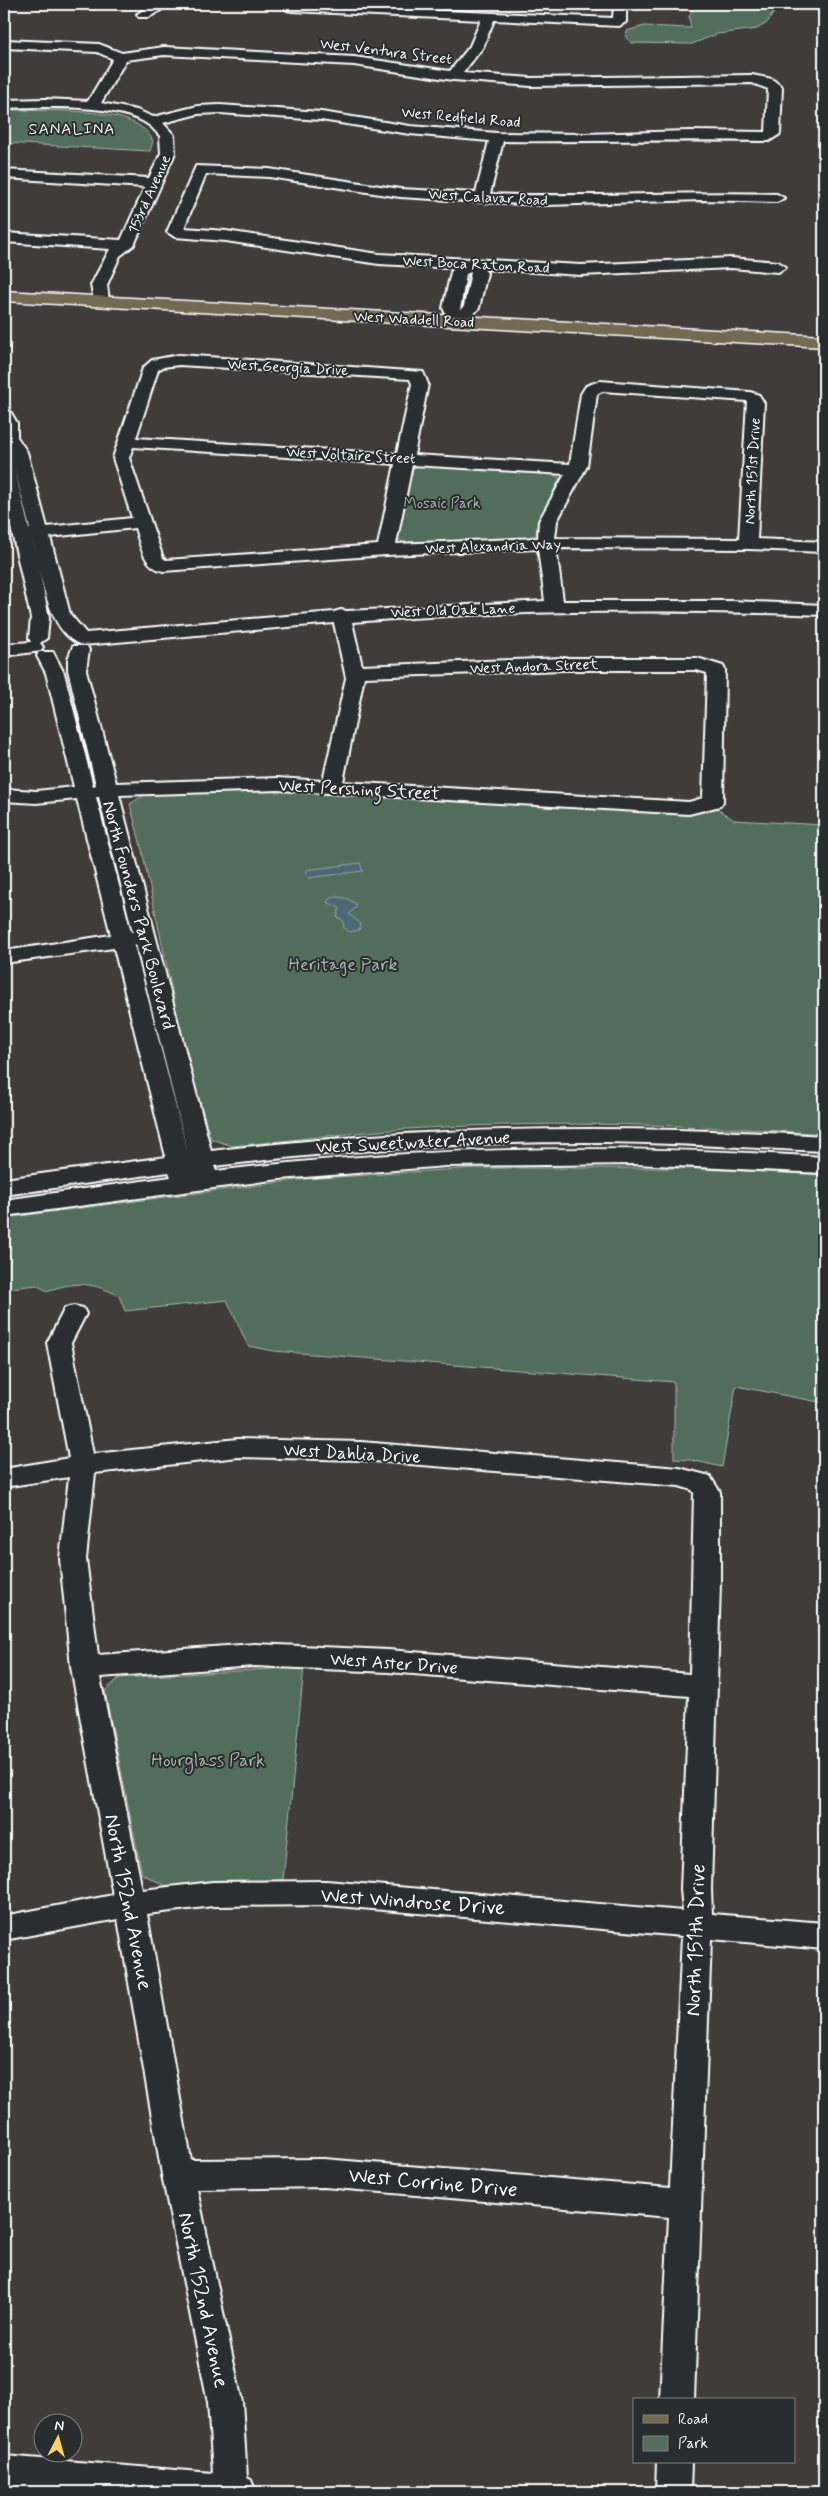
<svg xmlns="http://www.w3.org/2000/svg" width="828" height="2496" font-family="Mynerve,sans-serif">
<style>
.green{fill:#536d5c;stroke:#a9b6ae}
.water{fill:#4e6773;stroke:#95a4ab}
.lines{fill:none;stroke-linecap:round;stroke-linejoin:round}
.minor-casing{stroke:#fff;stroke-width:4}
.major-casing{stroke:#fff;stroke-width:3}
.minor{fill:#2a2d2e;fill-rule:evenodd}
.major{fill:#736b52;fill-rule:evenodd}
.labels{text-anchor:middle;stroke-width:4;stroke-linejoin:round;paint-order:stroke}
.far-street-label{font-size:15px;fill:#fff;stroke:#2a2d2e}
.far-park-label{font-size:15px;fill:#a9b6ae;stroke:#2a2d2e}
.far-neighbourhood-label{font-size:16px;letter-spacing:1px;fill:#fff;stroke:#2a2d2e}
.street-label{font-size:18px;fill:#fff;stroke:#2a2d2e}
.park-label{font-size:18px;fill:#a9b6ae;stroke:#2a2d2e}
.near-street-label{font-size:21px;fill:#fff;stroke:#2a2d2e}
</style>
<rect width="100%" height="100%" fill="#3f3c3b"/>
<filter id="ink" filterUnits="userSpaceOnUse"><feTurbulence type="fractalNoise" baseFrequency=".02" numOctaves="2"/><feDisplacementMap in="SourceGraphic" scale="10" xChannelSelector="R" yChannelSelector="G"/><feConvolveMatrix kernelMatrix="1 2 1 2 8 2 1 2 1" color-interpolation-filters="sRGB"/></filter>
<g filter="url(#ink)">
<!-- green -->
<g class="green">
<polygon points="689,4 810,4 774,12 767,23 757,29 717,34 692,44 631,43 625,36 627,31 644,26 691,28 689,17 693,9"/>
<path d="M 20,110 C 53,112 138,105 153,141 L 150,151 L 4,143 L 4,111 Z"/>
<polygon points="421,465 550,473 560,478 538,524 536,535 523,538 404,543 397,538 411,469"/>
<path d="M 293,790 L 689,812 L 716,808 L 734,820 L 824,825 L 824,1134 C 691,1124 558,1121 424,1128 C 360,1131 296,1140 232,1146 L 211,1139 L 185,1051 L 141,846 L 130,804 L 144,795 Z"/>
<path d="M 474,1168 L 682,1168 L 824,1175 L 824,1403 L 736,1386 L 722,1467 L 691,1460 L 674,1459 L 674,1382 L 273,1351 L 248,1346 L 227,1300 L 125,1311 L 119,1296 C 93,1282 75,1281 47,1291 L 36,1285 L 4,1289 L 4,1218 L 306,1179 Z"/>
<polygon points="304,1667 283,1880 168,1887 142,1874 105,1691 119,1678"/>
</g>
<!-- water -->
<g class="water">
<polygon points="360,863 363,871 308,878 306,870"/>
<polygon points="336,897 346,898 356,904 356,907 349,914 361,924 359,930 350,932 343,927 344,921 337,917 340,908 327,902 330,898"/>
</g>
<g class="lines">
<defs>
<g id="minor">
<polygon points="154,4 171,4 149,17 139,17 137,14"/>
<path d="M 283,4 L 613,18 L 614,4 L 626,4 L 626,22 L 619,26 L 494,20 L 483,47 L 463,73 L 531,78 L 752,75 L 772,79 L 782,87 L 780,134 L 769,141 C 680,139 592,142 503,141 L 490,194 C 586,198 681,191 777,194 L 784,198 L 777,202 L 702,200 L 547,205 L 482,202 L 400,197 L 269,177 L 206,174 L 184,228 L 226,231 L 379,254 L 581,265 L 731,258 L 778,262 L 786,267 L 778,272 L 731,268 L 581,275 L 484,269 L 487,273 L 479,308 L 463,324 L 451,324 L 443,308 L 451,272 L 455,268 L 379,264 L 226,241 L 175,237 L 167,232 L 196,166 L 269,169 L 400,189 L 476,193 L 489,141 L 410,134 L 321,120 L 220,113 L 198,114 L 163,123 L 174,135 L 175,153 L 134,245 L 120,256 L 107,285 L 109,301 L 107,304 L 95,304 L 91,285 L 110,249 L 4,242 L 4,233 L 121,240 L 145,187 L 4,178 L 4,170 L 149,178 L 161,153 L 160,136 C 157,133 153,128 149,125 C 117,103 42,107 4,108 L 4,100 L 45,99 L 88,101 L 113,59 L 97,52 L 4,48 L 4,40 L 99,44 L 122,53 L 164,47 L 354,57 L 450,71 L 470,46 L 481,20 L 292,11 L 287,10 ZM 164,55 L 354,65 L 453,80 L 531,86 L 752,83 L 768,89 L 766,132 L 689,131 L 584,134 L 497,133 L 410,126 L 321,112 L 220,105 L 198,106 L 153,117 L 137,110 L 101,103 L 126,60 ZM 471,272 L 464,306 L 460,310 L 466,274 Z"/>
<path d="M 179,355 L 423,372 L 428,384 L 414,455 L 570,464 L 581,394 L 586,386 L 600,381 L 750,392 L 759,395 L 764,403 L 757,539 L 824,542 L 824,552 L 748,549 L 556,548 L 563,601 L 731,601 L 824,605 L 824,615 C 666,609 509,610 352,622 L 362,666 L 563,658 L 697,658 L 723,666 L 725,670 L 723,802 L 720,806 L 689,814 L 278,790 L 119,795 L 211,1151 C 416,1126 617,1124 824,1136 L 824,1151 C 751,1148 678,1143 604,1142 C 474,1141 344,1150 214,1166 L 216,1171 C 418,1146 621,1144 824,1157 L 824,1173 L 635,1164 L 446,1166 L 280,1179 L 4,1216 L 4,1200 L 171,1177 L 169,1172 L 4,1195 L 4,1179 L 166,1157 L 114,948 L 4,963 L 4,951 L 111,935 L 77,799 L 36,803 L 4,801 L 4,789 L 36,791 L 74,787 L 46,673 L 37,656 L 39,652 L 53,652 L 64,673 L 93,786 L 96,785 L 68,670 L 68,659 L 73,646 L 87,646 L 89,650 L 86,670 L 116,783 L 278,778 L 323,781 L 346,678 L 334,623 L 83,645 C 48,636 40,570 33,539 L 49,618 L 47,638 L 40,643 L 43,647 L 41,651 L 4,656 L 4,644 L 31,642 L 29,638 L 31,618 L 4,496 L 4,410 L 10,411 L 17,423 L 17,437 L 27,452 L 47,527 L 132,518 L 113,458 L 143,368 L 152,360 ZM 179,365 L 410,379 L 412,384 L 397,454 L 136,438 L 158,370 L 163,367 ZM 602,391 L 747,401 L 739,539 L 555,538 L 557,521 L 587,466 L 597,394 ZM 133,447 L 395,464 L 378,545 L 166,560 L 163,558 L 129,458 ZM 412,465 L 565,474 L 539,521 L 538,538 L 396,544 ZM 14,466 L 30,529 L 29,529 ZM 135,528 C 141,546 143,566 163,571 L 386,555 L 538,549 L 545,601 L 347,611 L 341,610 L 334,612 L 86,633 L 70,614 L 50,537 ZM 563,670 L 696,670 L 707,673 L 703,798 L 689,802 L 343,782 L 364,677 ZM 96,797 L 99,797 L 133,932 L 131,932 ZM 136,944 L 188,1154 L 134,945 Z"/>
<path d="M 74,1306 L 83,1308 L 86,1314 L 71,1343 L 93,1454 L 238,1439 L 361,1442 L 679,1468 L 710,1476 L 720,1492 L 720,1583 L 711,1889 L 712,1914 L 824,1923 L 824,1949 L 711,1939 L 694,2400 L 660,2400 L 669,2217 L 324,2187 L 197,2189 L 242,2402 L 247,2478 L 251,2480 L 256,2492 L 33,2492 L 4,2490 L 4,2456 L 213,2473 L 208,2402 L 162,2175 L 118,1919 L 4,1940 L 4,1916 L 113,1895 L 71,1667 L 60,1559 L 69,1477 L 4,1487 L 4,1469 L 69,1458 L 47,1343 L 65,1308 ZM 238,1457 L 361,1460 L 679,1486 L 692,1490 L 694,1493 L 690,1674 L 388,1650 L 255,1644 L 98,1655 L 86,1559 L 95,1473 ZM 255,1666 L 388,1672 L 689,1696 L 681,1889 L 683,1911 L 326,1881 L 213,1882 L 142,1890 L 100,1677 ZM 326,1905 L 682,1936 L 670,2188 L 324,2159 L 191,2160 L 147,1914 L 213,1906 Z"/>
<polygon points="657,2462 691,2462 690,2492 656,2492"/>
</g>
<polygon id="major" points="4,291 824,336 824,347 4,301"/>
</defs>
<!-- minor casing -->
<use href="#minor" class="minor-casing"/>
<!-- major casing -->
<use href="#major" class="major-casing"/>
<!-- minor -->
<use href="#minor" class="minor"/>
<!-- major -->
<use href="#major" class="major"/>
</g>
</g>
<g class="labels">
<!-- far-street labels -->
<g class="far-street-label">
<text transform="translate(386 51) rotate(7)" y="5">West Ventura Street</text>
<text transform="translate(461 117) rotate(5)" y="5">West Redfield Road</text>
<text transform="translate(149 194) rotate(-66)" y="5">153rd Avenue</text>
<text transform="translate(488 197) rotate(3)" y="5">West Calavar Road</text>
<text transform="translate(476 264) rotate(3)" y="5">West Boca Raton Road</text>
<text transform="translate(414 319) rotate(3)" y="5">West Waddell Road</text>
<text transform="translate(288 367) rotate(3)" y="5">West Georgia Drive</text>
<text transform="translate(351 455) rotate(3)" y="5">West Voltaire Street</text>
<text transform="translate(752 471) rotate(-87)" y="5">North 151st Drive</text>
<text transform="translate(493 546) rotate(-2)" y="5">West Alexandria Way</text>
<text transform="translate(453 610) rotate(-2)" y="5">West Old Oak Lane</text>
<text transform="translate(534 666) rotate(-2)" y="5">West Andora Street</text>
</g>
<!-- far-park labels -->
<g class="far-park-label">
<text x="442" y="508">Mosaic Park</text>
</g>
<!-- far-neighbourhood labels -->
<g class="far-neighbourhood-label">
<text x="72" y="134">SANALINA</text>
</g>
<!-- street labels -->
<g class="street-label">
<text transform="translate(359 789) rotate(3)" y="6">West Pershing Street</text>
<text transform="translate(139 915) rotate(75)" y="6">North Founders Park Boulevard</text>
<text transform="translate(413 1142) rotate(-3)" y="6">West Sweetwater Avenue</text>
<text transform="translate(352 1453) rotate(3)" y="6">West Dahlia Drive</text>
<text transform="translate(394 1663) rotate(4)" y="6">West Aster Drive</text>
</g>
<!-- park labels -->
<g class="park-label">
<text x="343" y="970">Heritage Park</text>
<text x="208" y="1766">Hourglass Park</text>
</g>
<!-- near-street labels -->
<g class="near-street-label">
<text transform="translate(413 1901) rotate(4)" y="7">West Windrose Drive</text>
<text transform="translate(129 1902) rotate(79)" y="7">North 152nd Avenue</text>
<text transform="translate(695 1940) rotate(-88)" y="7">North 151th Drive</text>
<text transform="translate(433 2182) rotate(5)" y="7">West Corrine Drive</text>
<text transform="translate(204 2300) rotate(78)" y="7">North 152nd Avenue</text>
</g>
</g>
<!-- margin -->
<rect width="828" height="2496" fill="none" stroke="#2a2d2e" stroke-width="20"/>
<rect x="10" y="10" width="808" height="2476" fill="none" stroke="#fff" stroke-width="2" filter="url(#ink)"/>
<!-- legend -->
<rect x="633" y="2398" width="162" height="65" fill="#2a2d2e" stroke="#7f8182"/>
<rect x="643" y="2415" width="25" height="8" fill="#736b52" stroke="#7f8182"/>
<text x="678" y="2424" font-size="15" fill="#ffffff">Road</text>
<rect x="643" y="2436" width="25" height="15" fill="#536d5c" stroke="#7f8182"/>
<text x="678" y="2448" font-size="15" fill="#ffffff">Park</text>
<!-- north arrow -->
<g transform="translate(58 2438) rotate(6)"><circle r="24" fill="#2a2d2e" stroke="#7f8182"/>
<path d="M0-4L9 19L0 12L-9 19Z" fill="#ffd166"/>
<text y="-8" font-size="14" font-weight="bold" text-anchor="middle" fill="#ffffff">N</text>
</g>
</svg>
